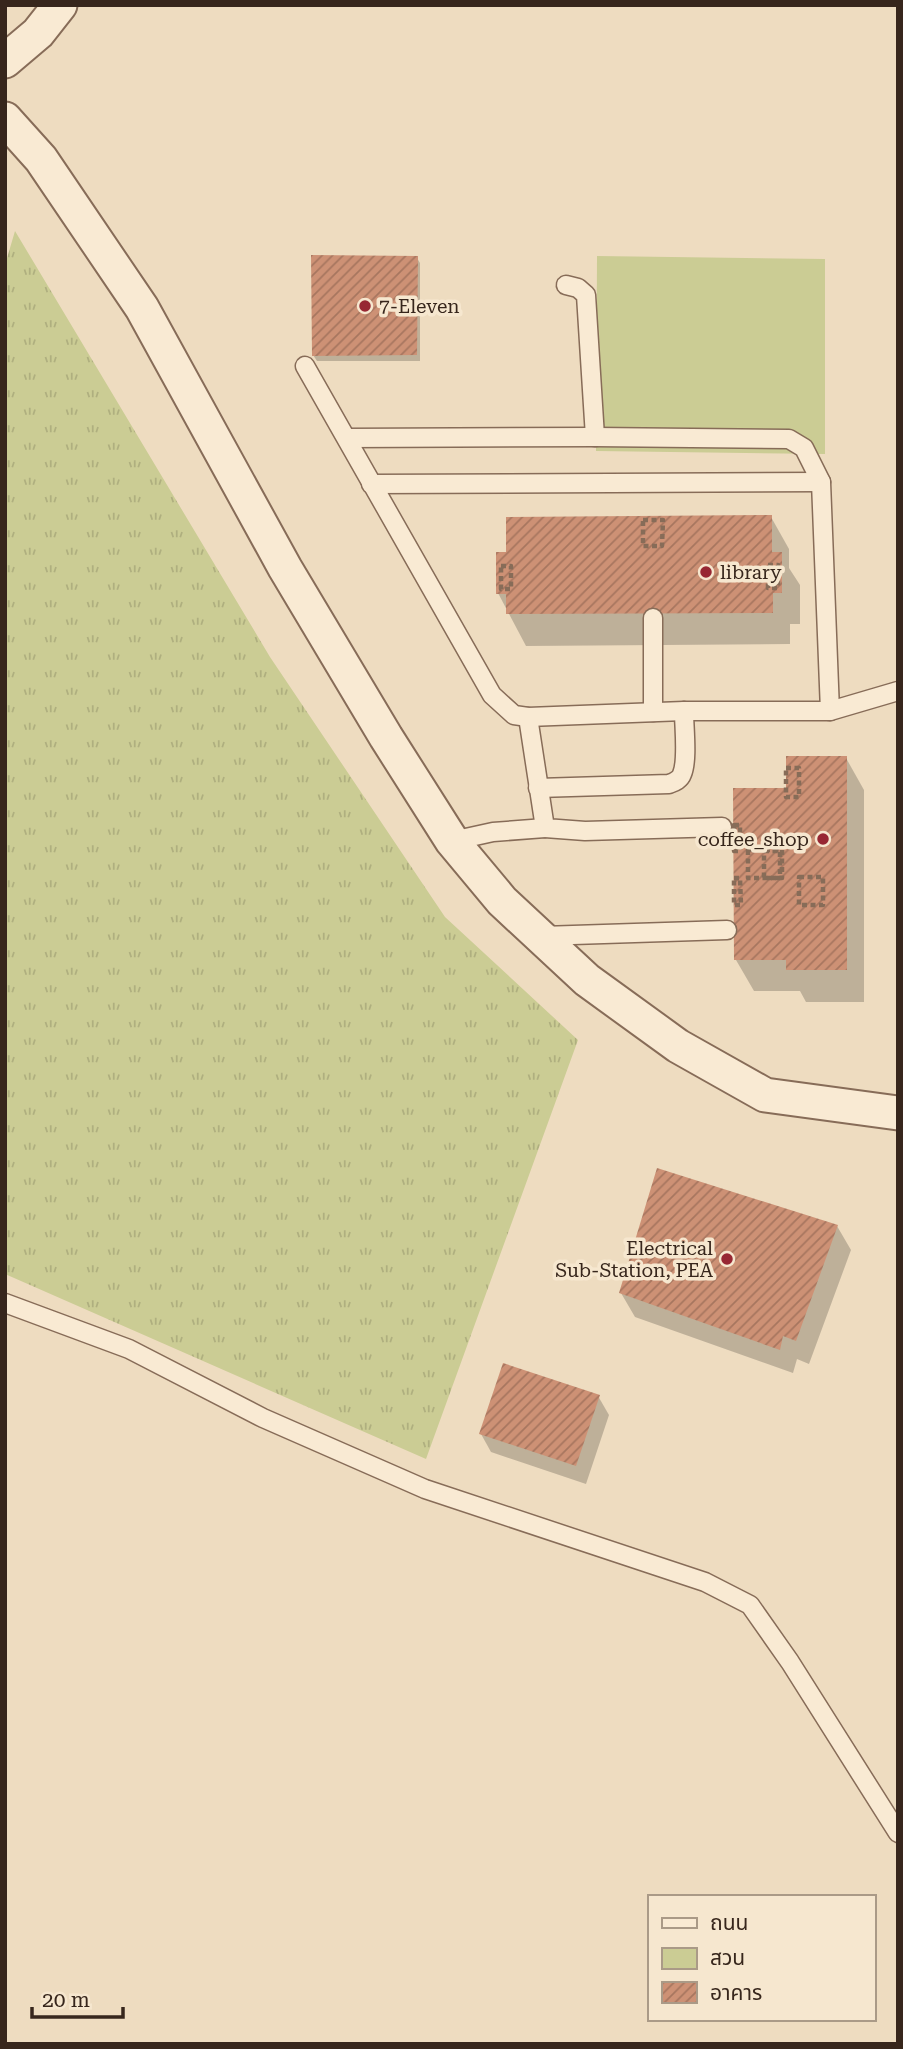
<svg xmlns="http://www.w3.org/2000/svg" width="903" height="2049" font-family="'Roboto Serif','Noto Sans Thai',serif">
<style>
.grass{fill:url(#grass-tufts)}
.green{fill:#cbcc94}
.shadow{fill:#0003}
.building{fill:url(#building-hatch)}
.lines{fill:none;stroke-linecap:round;stroke-linejoin:round}
.service-casing{stroke:#876c58;stroke-width:21}
.minor-casing{stroke:#876c58;stroke-width:37}
.path{stroke:#876c58;stroke-width:4.5;stroke-dasharray:5 3.5;stroke-linecap:butt}
.service{stroke:#f9ead3;stroke-width:18}
.minor{stroke:#f9ead3;stroke-width:33}
.poi-dot{fill:#972733;stroke:#f6e7cf;stroke-width:2.5}
.labels{text-anchor:middle;stroke-width:7;stroke-linejoin:round;paint-order:stroke}
.poi-label{font-size:19px;fill:#37261c;stroke:#f6e7cf;text-anchor:start}
</style>
<defs>
<pattern id="grass-tufts" width="24" height="20" patternUnits="userSpaceOnUse" patternTransform="scale(1.75)"><rect width="24" height="20" fill="#cbcc94"/><path d="M3 7l-1-3M5 7V3M7 7l1-3M15 17l-1-3M17 17v-4M19 17l1-3" fill="none" stroke="#afaf7f"/></pattern>
<pattern id="building-hatch" width="6" height="6" patternUnits="userSpaceOnUse" patternTransform="scale(1.75)"><rect width="6" height="6" fill="#cd9175"/><path d="M-1 1l2-2M0 6l6-6M5 7l2-2" fill="none" stroke="#a7765f"/></pattern>
</defs>
<rect width="100%" height="100%" fill="#eedcc0"/>
<!-- grass -->
<polygon class="grass" points="15,231 270,657 445,917 578,1040 426,1459 5,1274 5,265"/>
<!-- green -->
<polygon class="green" points="597,256 825,259 825,454 596,451"/>
<!-- shadow -->
<g class="shadow">
<polygon points="417,258 420,263 420,361 317,361 313,355"/>
<polygon points="771,517 789,549 789,568 800,585 800,624 790,624 790,644 526,646 498,593"/>
<polygon points="846,758 864,790 864,1002 806,1002 800,991 754,991 736,960"/>
<polygon points="837,1226 851,1250 809,1364 797,1359 793,1373 635,1317 621,1293"/>
<polygon points="598,1396 609,1415 586,1484 491,1452 481,1434"/>
</g>
<!-- building -->
<g class="building">
<polygon points="311,255 418,256 417,355 312,356"/>
<polygon points="772,515 772,552 782,552 782,593 773,593 773,613 506,614 506,594 496,594 496,552 506,552 506,517"/>
<polygon points="786,756 847,756 847,970 786,970 786,960 734,960 733,788 786,788"/>
<polygon points="657,1168 838,1225 796,1341 783,1336 780,1350 619,1293"/>
<polygon points="503,1363 600,1395 576,1466 479,1434"/>
</g>
<g class="lines">
<defs>
<g id="service">
<polyline points="566,285 578,288 586,295 595,437"/>
<polyline points="305,366 492,695 514,715 528,717 684,711 830,711 898,691"/>
<polyline points="347,438 595,437 789,439 804,448 821,482 830,711"/>
<polyline points="371,484 821,482"/>
<polyline points="653,618 653,712"/>
<polyline points="528,717 545,828 585,831 722,827"/>
<path d="M 538,788 L 669,784 C 674,782 680,780 682,774 C 688,760 684,728 684,711"/>
<polyline points="452,841 493,832 545,828"/>
<polyline points="542,936 727,930"/>
<polyline points="5,1303 129,1349 263,1418 425,1489 705,1582 750,1605 790,1662 898,1833"/>
</g>
<g id="minor">
<polyline points="5,61 38,33 60,5"/>
<polyline points="5,119 41,159 142,308 285,568 386,737 452,841 502,901 587,980 678,1046 765,1095 898,1113"/>
</g>
</defs>
<!-- service casing -->
<use href="#service" class="service-casing"/>
<!-- minor casing -->
<use href="#minor" class="minor-casing"/>
<!-- path -->
<g class="path">
<polygon points="643,520 663,520 662,546 643,546"/>
<rect x="768" y="565" width="10" height="23"/>
<rect x="501" y="566" width="10" height="23"/>
<rect x="786" y="768" width="13" height="29"/>
<rect x="734" y="825" width="6" height="26"/>
<rect x="748" y="850" width="34" height="28"/>
<rect x="764" y="851" width="16" height="27"/>
<rect x="799" y="877" width="24" height="28"/>
<polygon points="734,878 740,878 741,905 734,905"/>
</g>
<!-- service -->
<use href="#service" class="service"/>
<!-- minor -->
<use href="#minor" class="minor"/>
</g>
<!-- markers -->
<g class="poi-dot">
<circle cx="365" cy="306" r="7"/>
<circle cx="706" cy="572" r="7"/>
<circle cx="823" cy="839" r="7"/>
<circle cx="727" cy="1259" r="7"/>
</g>
<g class="labels">
<!-- poi labels -->
<g class="poi-label">
<text x="379" y="313">7-Eleven</text>
<text x="720" y="579">library</text>
<text x="809" y="846" text-anchor="end">coffee_shop</text>
<text x="713" y="1255" text-anchor="end">Electrical<tspan x="713" dy="22">Sub-Station, PEA</tspan></text>
</g>
</g>
<!-- border -->
<rect width="903" height="2049" fill="none" stroke="#37261c" stroke-width="14"/>
<!-- legend -->
<rect x="648" y="1895" width="228" height="126" fill="#f6e7cf" stroke="#aa9a87" stroke-width="2"/>
<rect x="662" y="1918" width="35" height="10" fill="#f9ead3" stroke="#aa9a87" stroke-width="2"/>
<text x="710" y="1930" font-size="21" fill="#37261c">ถนน</text>
<rect x="662" y="1948" width="35" height="21" fill="#cbcc94" stroke="#aa9a87" stroke-width="2"/>
<text x="710" y="1965" font-size="21" fill="#37261c">สวน</text>
<rect x="662" y="1982" width="35" height="21" fill="url(#building-hatch)" stroke="#aa9a87" stroke-width="2"/>
<text x="710" y="2000" font-size="21" fill="#37261c">อาคาร</text>
<!-- scale -->
<path d="M32 2007v10h91v-10" fill="none" stroke="#37261c" stroke-width="3.5"/>
<text x="42" y="2007" font-size="21" fill="#37261c" stroke="#f6e7cf" stroke-width="5" paint-order="stroke">20 m</text>
</svg>
